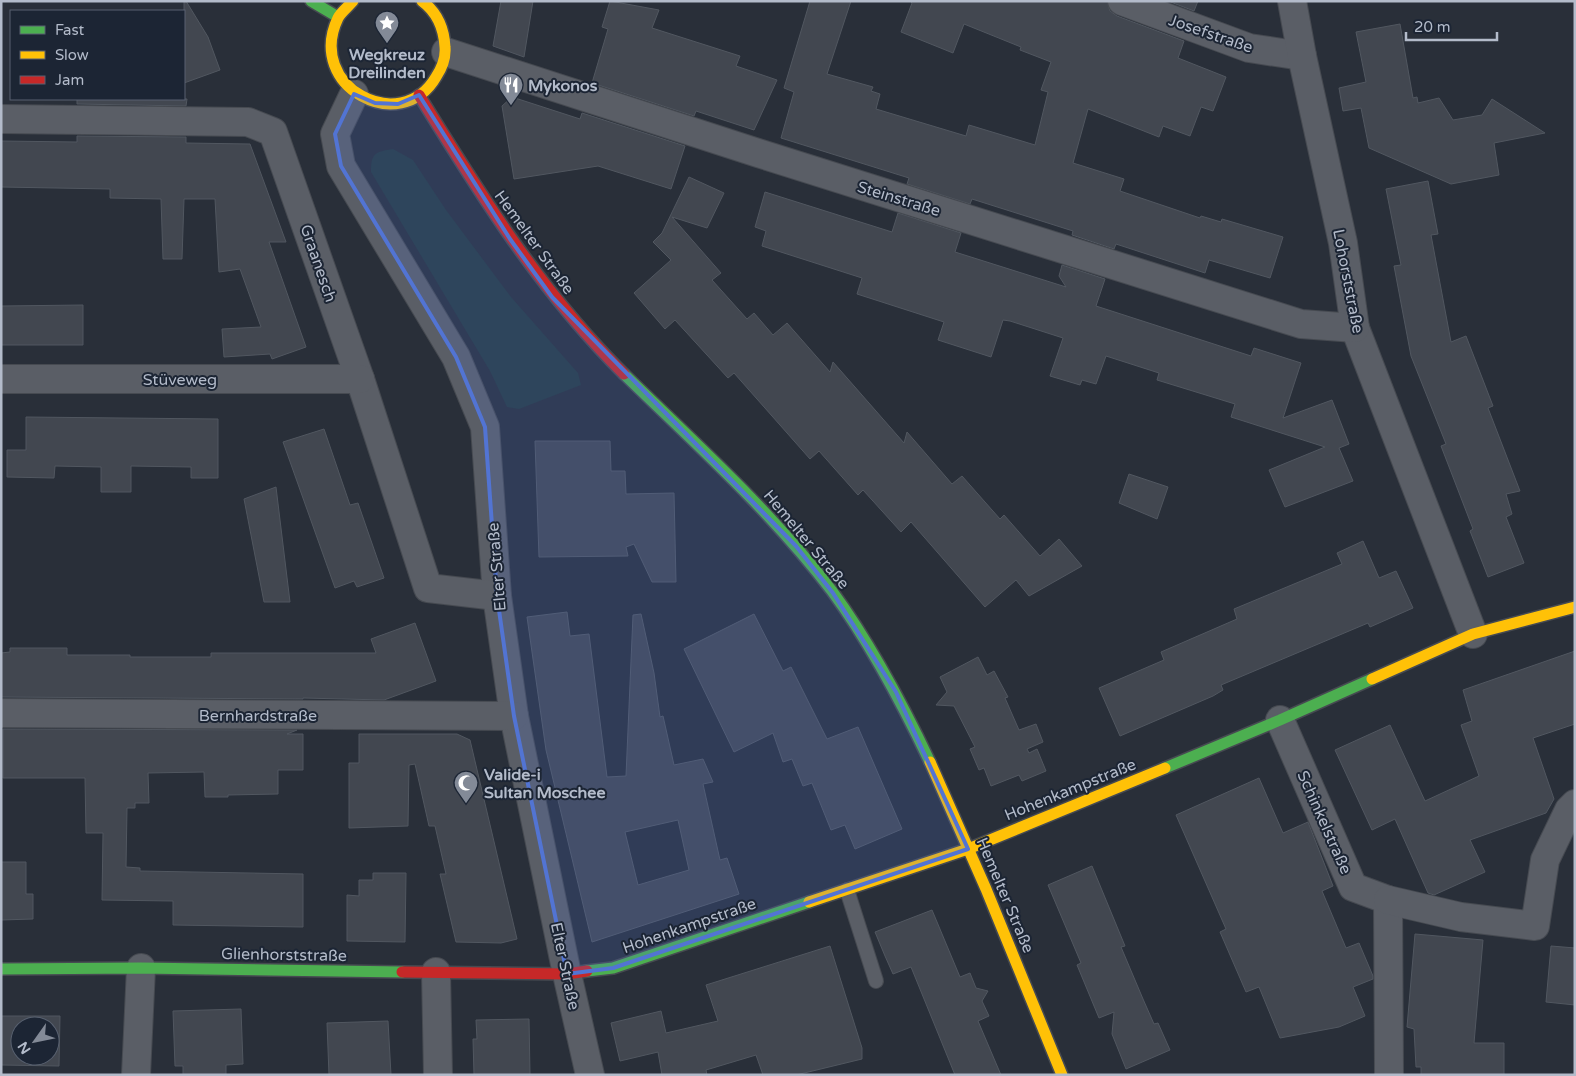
<svg xmlns="http://www.w3.org/2000/svg" width="1576" height="1076" font-family="'Varela Round',sans-serif">
<style>
.green{fill:#263a3f}
.building{fill:#424750;stroke:#515760;fill-rule:evenodd}
.lines{fill:none;stroke-linecap:round;stroke-linejoin:round}
.lane-casing{stroke:#464a51;stroke-width:16}
.street-casing{stroke:#464a51;stroke-width:30}
.fast-casing{stroke:#464a51;stroke-width:14}
.slow-casing{stroke:#464a51;stroke-width:14}
.jam-casing{stroke:#464a51;stroke-width:14}
.lane{stroke:#5a5e66;stroke-width:14}
.street{stroke:#5a5e66;stroke-width:28}
.fast{stroke:#4caf50;stroke-width:11}
.slow{stroke:#ffc107;stroke-width:11}
.jam{stroke:#c62828;stroke-width:11}
.marked{fill:#5274d3;fill-opacity:0.2;stroke:#5274d3;stroke-width:4;stroke-linejoin:round}
.labels{text-anchor:middle;stroke-width:4;stroke-linejoin:round;paint-order:stroke}
.street-label{font-size:16px;fill:#b3bbca;stroke:#1c2534}
.poi-label{font-size:16px;font-weight:bold;fill:#b3bbca;stroke:#1c2534;text-anchor:start}
</style>
<rect width="100%" height="100%" fill="#292f39"/>
<!-- green -->
<path class="green" d="M 393,149 L 413,160 L 446,210 L 511,297 L 578,373 L 581,385 L 519,409 L 507,407 L 490,371 L 371,172 C 371,153 375,152 393,149 Z"/>
<!-- building -->
<g class="building">
<polygon points="184,1 186,1 208,37 220,70 184,83"/>
<polygon points="501,1 533,1 524,57 493,46"/>
<polygon points="610,1 659,10 652,28 740,56 736,66 777,80 754,130 696,111 694,116 592,83 608,29 602,27"/>
<polygon points="810,1 851,1 827,74 873,87 871,91 880,94 876,109 966,136 969,125 1035,145 1048,92 1041,90 1051,62 1020,50 1021,47 964,24 953,53 901,32 912,3 910,1 1107,1 1110,11 1117,16 1184,41 1178,58 1226,77 1213,111 1201,107 1190,136 1163,126 1159,137 1088,109 1073,163 1124,179 1120,191 1200,218 1201,216 1221,222 1222,219 1283,237 1270,278 1209,260 1205,273 1116,244 1114,249 1072,235 1073,231 972,199 970,204 907,184 909,178 781,138 794,92 784,88"/>
<polygon points="1168,1 1198,1 1194,11"/>
<polygon points="1400,24 1413,98 1417,97 1418,103 1439,98 1453,120 1482,115 1492,99 1545,133 1494,143 1499,175 1451,184 1369,148 1361,108 1343,111 1339,88 1366,82 1356,32"/>
<polygon points="512,97 580,119 582,113 685,146 671,189 598,166 514,179 502,106"/>
<polygon points="77,99 187,99 186,106 77,104"/>
<polygon points="77,136 186,137 186,143 250,144 286,242 269,242 306,347 272,359 270,354 224,357 222,329 261,327 240,269 219,272 215,199 184,199 182,259 163,259 161,199 110,198 110,189 1,187 1,141 77,142"/>
<polygon points="689,177 724,193 707,228 672,217 721,273 712,280 747,319 754,313 773,335 787,323 830,372 833,362 904,443 907,432 952,484 962,476 1000,519 1004,515 1040,556 1059,539 1082,566 1029,596 1016,580 985,607 911,522 901,532 863,490 858,495 819,451 810,459 734,373 728,378 675,320 665,329 634,293 671,260 653,242 662,233"/>
<polygon points="1428,181 1438,234 1431,235 1451,342 1466,336 1493,406 1488,408 1520,491 1506,494 1512,514 1506,517 1524,563 1488,577 1470,531 1473,529 1441,446 1446,444 1411,356 1394,266 1401,265 1386,189"/>
<polygon points="765,192 892,232 898,213 961,233 955,252 1066,287 1059,276 1062,265 1105,279 1096,306 1251,356 1254,348 1301,363 1283,418 1332,400 1349,444 1339,448 1353,481 1285,507 1269,470 1325,447 1231,417 1235,404 1157,380 1159,373 1106,356 1096,384 1082,380 1080,385 1050,376 1063,338 1010,321 1003,320 991,357 938,340 944,322 857,294 862,278 762,246 766,231 755,227"/>
<polygon points="83,305 83,345 1,345 1,306"/>
<polygon points="26,417 218,419 218,478 191,478 191,467 131,466 131,492 101,492 101,467 55,466 54,478 7,477 7,450 26,450"/>
<polygon points="324,429 350,505 358,503 384,578 357,587 354,581 335,588 283,442"/>
<polygon points="535,441 610,441 611,471 625,471 626,494 674,493 676,582 652,582 634,544 626,547 628,556 539,557"/>
<polygon points="1129,474 1168,487 1157,519 1119,503"/>
<polygon points="276,487 290,602 264,602 244,499"/>
<polygon points="1363,541 1379,578 1396,571 1413,608 1370,627 1368,623 1221,685 1223,690 1213,696 1120,736 1099,688 1164,660 1161,652 1237,619 1234,609 1342,564 1337,553"/>
<path d="M 567,612 L 570,636 L 589,634 L 607,777 L 626,776 L 633,615 L 641,614 L 654,673 L 660,717 L 663,716 L 674,765 L 703,759 L 713,782 L 703,784 L 720,860 L 727,858 L 739,894 L 592,942 L 546,750 L 527,617 ZM 678,820 L 689,870 L 638,885 L 625,832 Z"/>
<polygon points="754,614 783,671 791,667 827,739 858,727 902,829 855,849 845,825 831,830 812,783 803,786 792,759 783,762 773,733 734,752 684,649"/>
<polygon points="415,623 436,681 384,700 303,698 303,699 1,697 1,653 10,652 10,648 67,648 67,655 130,655 130,657 211,657 211,653 376,653 371,639"/>
<polygon points="1575,651 1575,724 1533,738 1554,799 1546,813 1470,840 1485,872 1434,895 1428,893 1395,819 1372,830 1335,750 1390,725 1425,801 1479,776 1461,725 1472,721 1463,690"/>
<polygon points="978,657 987,675 994,671 1008,697 1005,698 1019,730 1036,724 1043,742 1027,749 1029,753 1037,749 1046,771 1022,781 1019,775 991,786 984,768 979,770 970,749 975,747 954,706 936,705 947,692 940,677"/>
<polygon points="3,729 297,730 287,734 303,734 303,770 278,770 278,794 228,795 228,797 205,797 204,772 148,773 149,803 135,803 135,808 127,808 126,867 140,868 140,871 303,874 303,927 173,925 173,901 102,900 103,833 86,833 85,778 3,778"/>
<polygon points="359,734 457,734 470,740 517,939 501,943 456,942 440,874 446,874 435,826 429,826 415,764 409,765 408,826 349,828 349,763 359,763"/>
<polygon points="1259,778 1283,833 1308,822 1333,886 1322,891 1346,948 1359,943 1373,976 1373,979 1353,987 1365,1016 1339,1027 1280,1038 1259,987 1246,992 1220,932 1226,929 1176,815"/>
<polygon points="1,862 26,862 26,894 33,894 33,919 1,920"/>
<polygon points="1092,866 1125,946 1121,947 1143,999 1154,1024 1158,1023 1170,1050 1126,1069 1112,1034 1114,1012 1099,1018 1077,965 1081,963 1048,885"/>
<polygon points="373,873 406,873 405,942 347,941 347,895 359,896 359,880 373,880"/>
<polygon points="932,910 960,977 970,973 976,988 988,991 982,1001 989,1016 978,1021 1001,1075 955,1075 911,967 893,974 885,956 875,932"/>
<polygon points="1415,934 1483,940 1474,1043 1504,1043 1504,1075 1421,1075 1421,1067 1416,1067 1414,1029 1407,1027"/>
<polygon points="830,946 862,1048 862,1059 796,1075 763,1075 756,1055 706,1070 707,1075 662,1075 658,1052 620,1061 611,1023 661,1011 666,1033 718,1021 706,985"/>
<polygon points="1551,946 1575,948 1575,1005 1546,1002"/>
<polygon points="241,1009 243,1064 226,1065 226,1075 183,1075 183,1066 175,1066 173,1011"/>
<path d="M 1,1016 L 60,1016 L 59,1066 L 1,1065 ZM 20,1026 L 50,1026 L 50,1056 L 20,1056 Z"/>
<polygon points="529,1019 530,1075 474,1075 473,1039 477,1039 476,1020"/>
<polygon points="388,1021 391,1075 329,1075 327,1023"/>
</g>
<g class="lines">
<defs>
<polyline id="lane" points="847,890 876,981"/>
<g id="street">
<polyline points="1122,1 1249,48 1302,56"/>
<polyline points="1292,1 1302,56 1343,243 1355,328 1473,634"/>
<polyline points="446,52 758,153 1301,324 1355,328"/>
<polyline points="354,94 335,134 341,166 456,357 485,427 497,596 514,716 567,974 590,1075"/>
<polyline points="1,119 248,122 273,132 360,379 428,588 497,596"/>
<polyline points="1,379 360,379"/>
<polyline points="1,713 514,716"/>
<polyline points="1280,720 1353,887 1388,900 1389,1075"/>
<polyline points="1388,900 1461,917 1535,926 1545,860 1569,810 1575,804"/>
<polyline points="436,972 438,1075"/>
<polyline points="136,1075 141,968"/>
</g>
<g id="fast">
<polyline points="311,1 338,17"/>
<path d="M 624,374 C 696,444 771,511 832,591 C 871,644 902,703 930,762"/>
<polyline points="1165,768 1280,720 1372,679"/>
<polyline points="1,969 141,968 402,972"/>
<polyline points="587,971 613,968 809,902"/>
</g>
<g id="slow">
<path d="M 353,1 C 348,7 341,12 338,18 C 305,87 401,137 436,77 C 442,68 446,58 445,47 C 444,29 437,12 422,1"/>
<polyline points="1372,679 1473,634 1575,607"/>
<polyline points="930,762 986,889 1062,1075"/>
<polyline points="809,902 968,849 1165,768"/>
</g>
<g id="jam">
<path d="M 419,95 C 480,194 541,292 624,374"/>
<polyline points="402,972 567,974 587,971"/>
</g>
</defs>
<!-- lane casing -->
<use href="#lane" class="lane-casing"/>
<!-- street casing -->
<use href="#street" class="street-casing"/>
<!-- fast casing -->
<use href="#fast" class="fast-casing"/>
<!-- slow casing -->
<use href="#slow" class="slow-casing"/>
<!-- jam casing -->
<use href="#jam" class="jam-casing"/>
<!-- lane -->
<use href="#lane" class="lane"/>
<!-- street -->
<use href="#street" class="street"/>
<!-- fast -->
<use href="#fast" class="fast"/>
<!-- slow -->
<use href="#slow" class="slow"/>
<!-- jam -->
<use href="#jam" class="jam"/>
</g>
<!-- marked area -->
<path class="marked" d="M 354,94 L 375,103 L 398,104 L 419,95 L 510,239 L 552,297 L 796,546 L 833,593 L 896,692 L 968,849 L 613,968 L 567,974 L 514,716 L 497,596 L 485,427 L 456,357 L 341,166 L 335,134 Z"/>
<!-- icons -->
<defs>
<symbol id="sight-pin" viewBox="-11 -11 22 30"><path d="M0 17L-7.5 6A9.5 9.5 0 1 1 7.5 6Z" fill="#838a97" stroke="#1c2534"/><path d="M0-6L1.8-2.2L6-1.7L2.9 1.2L3.7 5.4L0 3.3L-3.7 5.4L-2.9 1.2L-6-1.7L-1.8-2.2Z" fill="#fff"/></symbol>
<symbol id="restaurant-pin" viewBox="-11 -11 22 30"><path d="M0 17L-7.5 6A9.5 9.5 0 1 1 7.5 6Z" fill="#838a97" stroke="#1c2534"/><path d="M-5-6h1v4h1v-4h1v4h1v-4h1v5L-1.5 .5V6h-2V.5L-5-1ZM5-6V6H3V1.5H1.5Q1.5-4 5-6Z" fill="#fff"/></symbol>
<symbol id="mosque-pin" viewBox="-11 -11 22 30"><path d="M0 17L-7.5 6A9.5 9.5 0 1 1 7.5 6Z" fill="#838a97" stroke="#1c2534"/><path d="M3.5-4.9A6 6 0 1 0 3.5 4.9A5 5 0 1 1 3.5-4.9Z" fill="#fff"/></symbol>
</defs>
<g fill-rule="evenodd">
<use href="#sight-pin" x="373" y="9" width="28" height="38"/>
<use href="#restaurant-pin" x="497" y="71" width="28" height="38"/>
<use href="#mosque-pin" x="452" y="769" width="28" height="38"/>
</g>
<g class="labels">
<!-- street labels -->
<g class="street-label">
<text transform="translate(1211 33) rotate(19)" y="6">Josefstraße</text>
<text transform="translate(899 198) rotate(17)" y="6">Steinstraße</text>
<text transform="translate(535 242) rotate(54)" y="6">Hemelter Straße</text>
<text transform="translate(319 263) rotate(71)" y="6">Graanesch</text>
<text transform="translate(1349 281) rotate(79)" y="6">Lohorststraße</text>
<text x="180" y="385">Stüveweg</text>
<text transform="translate(807 539) rotate(50)" y="6">Hemelter Straße</text>
<text transform="translate(496 567) rotate(-95)" y="6">Elter Straße</text>
<text x="258" y="721">Bernhardstraße</text>
<text transform="translate(1070 789) rotate(-22)" y="6">Hohenkampstraße</text>
<text transform="translate(1325 822) rotate(66)" y="6">Schinkelstraße</text>
<text transform="translate(1006 895) rotate(67)" y="6">Hemelter Straße</text>
<text transform="translate(689 925) rotate(-19)" y="6">Hohenkampstraße</text>
<text transform="translate(284 954) rotate(1)" y="6">Glienhorststraße</text>
<text transform="translate(566 966) rotate(78)" y="6">Elter Straße</text>
</g>
<!-- poi labels -->
<g class="poi-label">
<text x="387" y="60" text-anchor="middle">Wegkreuz<tspan x="387" dy="18">Dreilinden</tspan></text>
<text x="528" y="91">Mykonos</text>
<text x="484" y="780">Valide-i<tspan x="484" dy="18">Sultan Moschee</tspan></text>
</g>
</g>
<!-- border -->
<rect width="1576" height="1076" fill="none" stroke="#b3bbca" stroke-width="5"/>
<!-- legend -->
<rect x="10" y="10" width="175" height="90" fill="#1c2534" stroke="#586170"/>
<rect x="20" y="26" width="25" height="8" fill="#4caf50" stroke="#586170"/>
<text x="55" y="35" font-size="15" fill="#b3bbca">Fast</text>
<rect x="20" y="51" width="25" height="8" fill="#ffc107" stroke="#586170"/>
<text x="55" y="60" font-size="15" fill="#b3bbca">Slow</text>
<rect x="20" y="76" width="25" height="8" fill="#c62828" stroke="#586170"/>
<text x="55" y="85" font-size="15" fill="#b3bbca">Jam</text>
<!-- north arrow -->
<g transform="translate(35 1041) rotate(237)"><circle r="24" fill="#1c2534" stroke="#586170"/>
<path d="M0-4L9 19L0 12L-9 19Z" fill="#838a97"/>
<text y="-8" font-size="14" font-weight="bold" text-anchor="middle" fill="#b3bbca">N</text>
</g>
<!-- scale -->
<path d="M1406 32v8h91v-8" fill="none" stroke="#b3bbca" stroke-width="2.5"/>
<text x="1414" y="32" font-size="15" fill="#b3bbca" stroke="#1c2534" stroke-width="4" paint-order="stroke">20 m</text>
</svg>
